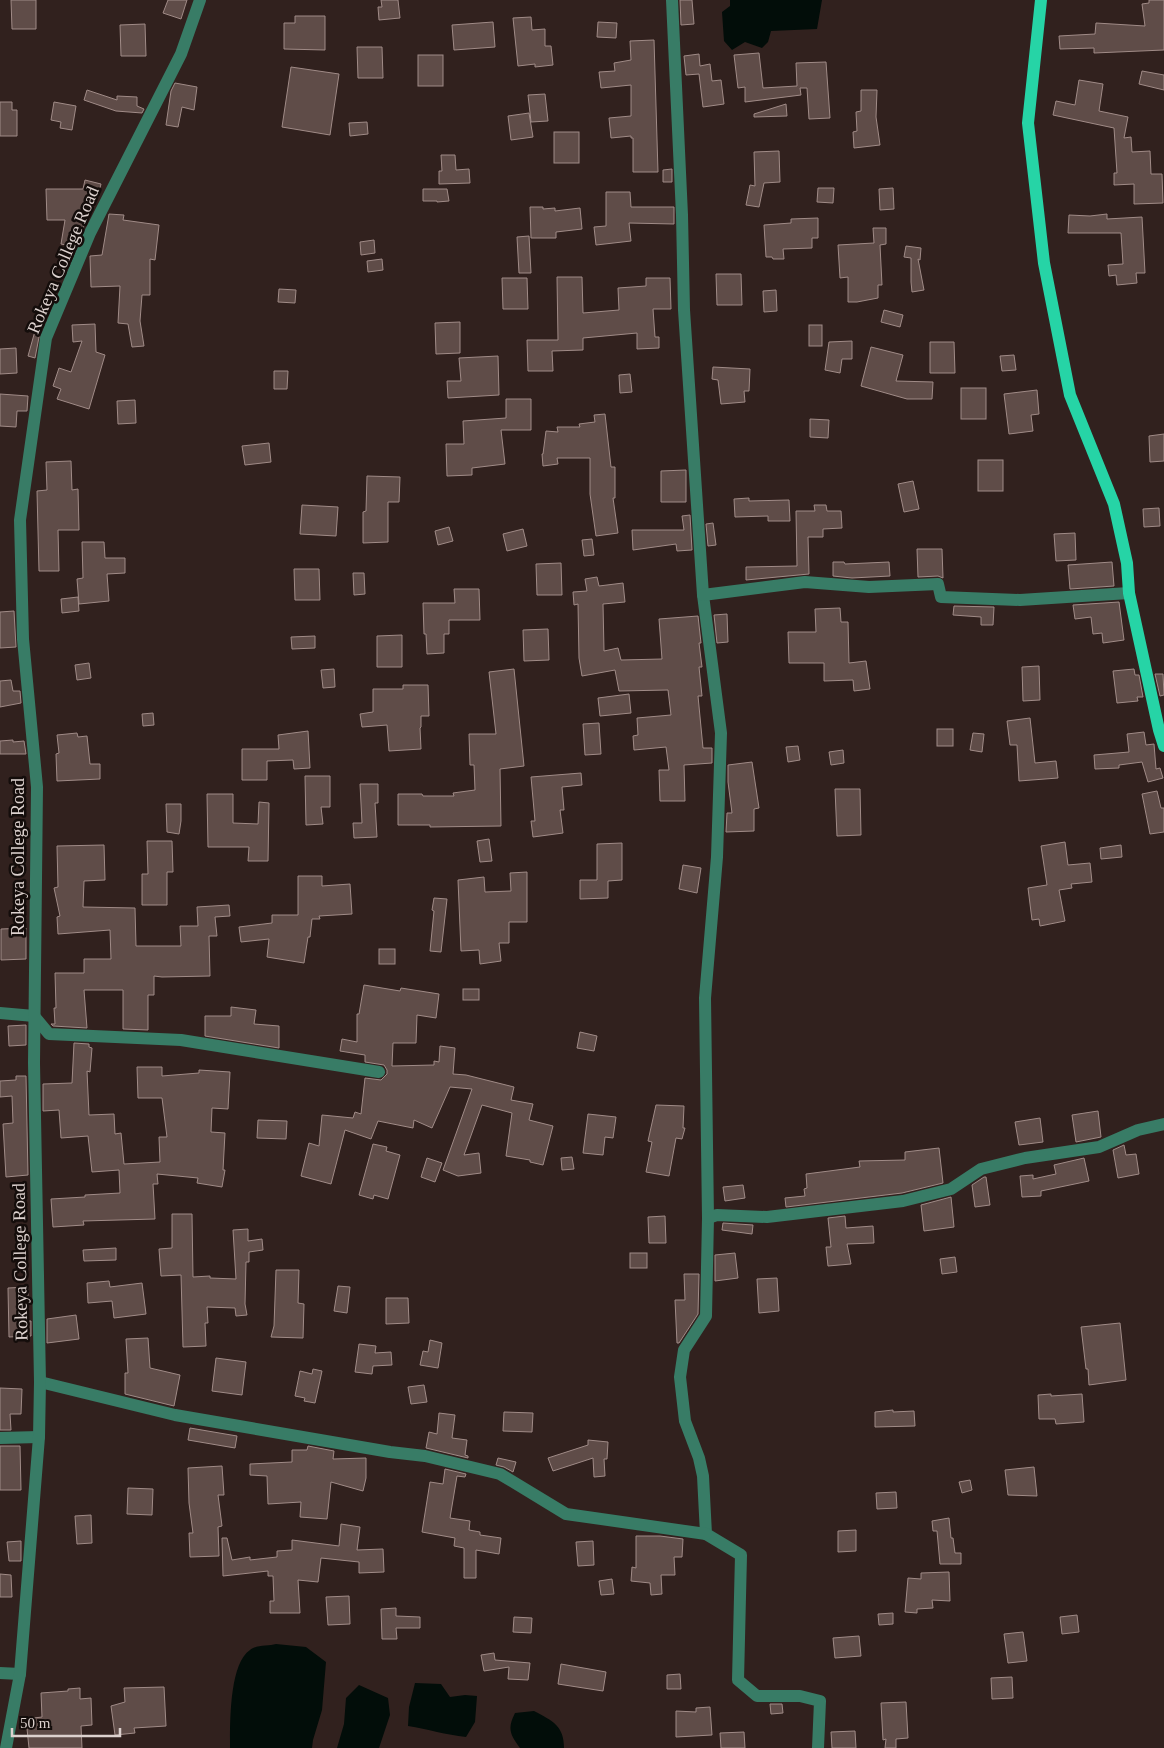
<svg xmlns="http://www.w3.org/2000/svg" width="1164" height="1748" font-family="Georgia,serif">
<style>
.water{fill:#020d09}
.building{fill:#5f4c48;stroke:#a08b87}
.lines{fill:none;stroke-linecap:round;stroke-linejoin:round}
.minor{stroke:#387c66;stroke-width:12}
.major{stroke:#26d4a6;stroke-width:12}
.labels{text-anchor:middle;stroke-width:5;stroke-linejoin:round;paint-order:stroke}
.street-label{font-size:18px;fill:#dcd1ce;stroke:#140d0b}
</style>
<rect width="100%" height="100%" fill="#31211e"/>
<!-- water -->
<g class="water">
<polygon points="730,0 822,0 817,29 771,31 768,42 762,48 745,42 732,50 724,41 722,12 730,6"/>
<path d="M 276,1644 L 306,1647 L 326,1662 L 322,1710 L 313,1740 L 312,1748 L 230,1748 C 230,1724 229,1664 250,1650 C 255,1645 269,1646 276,1644 Z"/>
<path d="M 415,1683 L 441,1684 L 450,1697 L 465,1695 L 477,1696 L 475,1722 L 466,1737 C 446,1735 428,1729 408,1726 L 409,1707 Z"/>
<polygon points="359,1685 388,1698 390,1715 379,1748 337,1748 344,1724 346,1698"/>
<path d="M 534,1711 C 553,1721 564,1726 564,1748 L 520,1748 C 510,1734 507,1729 515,1713 Z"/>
</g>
<!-- building -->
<g class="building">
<polygon points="11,0 36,0 36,29 12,29"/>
<polygon points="168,0 187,0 181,19 163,13"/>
<polygon points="381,0 398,0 400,18 379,20 378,7 382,7"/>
<polygon points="680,0 692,0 694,24 681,25"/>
<polygon points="1149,0 1164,0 1164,50 1094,53 1094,48 1060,49 1059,36 1095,34 1096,23 1145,26 1142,4 1149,3"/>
<polygon points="295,16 325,16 325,50 284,49 284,23 295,23"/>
<polygon points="531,17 532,30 545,29 545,46 551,46 553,65 535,67 535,64 518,66 513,18"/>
<polygon points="493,22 495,47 454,50 452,25"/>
<polygon points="598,22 617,23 616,38 597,37"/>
<polygon points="145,24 146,56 121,56 120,25"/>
<polygon points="654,40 658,172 633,172 633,138 631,138 631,136 611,138 609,118 631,116 631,85 601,88 599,72 615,71 614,63 631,60 630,41"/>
<polygon points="357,47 382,47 383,78 358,78"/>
<polygon points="759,53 763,88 797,86 796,63 826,62 830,118 809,119 807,88 800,88 801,95 745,102 745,87 738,88 734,55"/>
<polygon points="699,54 700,66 710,64 712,81 721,80 724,104 703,107 699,74 686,75 684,56"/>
<rect x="418" y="55" width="25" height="31"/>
<polygon points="291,67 339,74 330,135 282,127"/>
<polygon points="1142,71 1164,75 1164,90 1139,84"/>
<polygon points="1079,80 1103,84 1099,111 1128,117 1124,138 1131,137 1132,152 1150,151 1151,174 1162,174 1163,203 1134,204 1134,184 1114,185 1114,173 1117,173 1114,128 1053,115 1056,101 1075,105"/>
<polygon points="175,83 197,87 194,110 182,107 178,127 166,125 171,91"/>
<polygon points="87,90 117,100 117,96 137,97 137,106 144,109 142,113 116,111 84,100"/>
<polygon points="861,90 877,90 876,117 880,145 854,148 853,132 857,131 856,112 861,111"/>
<polygon points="545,94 548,121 531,122 528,95"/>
<polygon points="0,102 12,102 12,110 17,110 17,136 0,136"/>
<polygon points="54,102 76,106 72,130 60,128 61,122 51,120"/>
<polygon points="786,104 787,116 754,117 754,114"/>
<polygon points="529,113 533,137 511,140 508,116"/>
<polygon points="367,122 368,134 350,136 349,123"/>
<rect x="554" y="132" width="25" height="31"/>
<polygon points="779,151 780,182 764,183 759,207 746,205 750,185 755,186 754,152"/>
<polygon points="441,155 455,155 456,170 469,169 470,183 439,184 439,171 442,171"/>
<polygon points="672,169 672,182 663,182 663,170"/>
<polygon points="85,180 101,184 98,196 83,228 81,227 75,247 61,244 65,220 47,220 46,189 83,189"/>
<polygon points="818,188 834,188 833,203 817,202"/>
<polygon points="893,188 894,209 880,210 879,189"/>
<polygon points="423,189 447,189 449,201 437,202 437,201 423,201"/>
<polygon points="606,192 630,192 631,207 674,207 674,224 629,223 631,241 596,245 594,227 606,226"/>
<polygon points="530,207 543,207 543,209 555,208 555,211 580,208 582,229 556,232 556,238 531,238"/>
<polygon points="109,214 124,215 123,220 159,225 155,260 150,259 150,295 142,295 140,321 144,346 132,347 128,324 118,323 120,286 91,287 90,256 102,255"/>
<polygon points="1107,214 1107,219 1142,217 1145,273 1136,273 1137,283 1117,285 1116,275 1109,276 1108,265 1123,264 1121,233 1068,233 1069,215 1090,216"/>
<polygon points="818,218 818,238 812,238 812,248 783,249 784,259 773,259 772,257 766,257 764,225 791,223 791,219"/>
<polygon points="873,228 886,228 886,244 880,245 882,285 878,285 878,298 857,302 848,302 848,277 840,278 838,245 874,243"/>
<polygon points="529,236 531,273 519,273 517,237"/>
<polygon points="374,240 375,253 361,255 360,242"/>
<polygon points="906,246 921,248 920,260 918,259 924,290 912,292 911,282 911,258 904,257"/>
<polygon points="382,259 383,270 368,272 367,261"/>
<polygon points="716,274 741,274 742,305 717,305"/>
<polygon points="557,277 582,277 583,313 619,310 618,288 646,286 646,278 670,278 671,309 653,309 655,337 659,337 659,348 637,349 637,333 583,338 583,350 552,351 553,371 528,371 527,340 558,340"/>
<polygon points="502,278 527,278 528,309 503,309"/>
<polygon points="279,289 296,290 295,303 278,302"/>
<polygon points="776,290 777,311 764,312 763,291"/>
<polygon points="884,310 903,315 900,327 881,322"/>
<polygon points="460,322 460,353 436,354 435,323"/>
<polygon points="95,324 96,352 105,355 89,409 57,399 61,389 53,386 59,368 71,372 82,341 73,342 72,325"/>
<rect x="809" y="325" width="13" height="21"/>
<polygon points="35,331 40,332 35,358 28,356"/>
<polygon points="852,341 852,359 842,359 840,373 825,370 829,342"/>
<polygon points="930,342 954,342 955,373 930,373"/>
<polygon points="871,347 903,355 896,381 933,382 932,399 907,399 861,386"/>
<polygon points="16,348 17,373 0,374 0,349"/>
<polygon points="1014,355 1016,370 1002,371 1000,356"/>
<polygon points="498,356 499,395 448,398 447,381 461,381 459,358"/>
<polygon points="713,367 750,369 749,391 744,391 745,402 721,404 718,380 712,379"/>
<polygon points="274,371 288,371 287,389 274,389"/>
<polygon points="630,374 632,392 620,393 619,375"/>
<rect x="961" y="388" width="25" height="31"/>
<polygon points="1037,390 1039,414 1031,415 1033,431 1009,434 1004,394"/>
<polygon points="0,394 28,396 27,411 17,411 16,427 0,426"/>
<polygon points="506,399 531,399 531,430 501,430 505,464 472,468 472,475 447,476 446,444 464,444 463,421 506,418"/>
<polygon points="135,400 136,423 118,424 117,401"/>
<polygon points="605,414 611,467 615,467 615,498 613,498 618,533 596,536 590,494 590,458 557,458 558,464 543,466 542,454 543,454 546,431 558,432 557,427 580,427 579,424 595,422 594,415"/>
<polygon points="810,419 829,420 828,438 810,437"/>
<polygon points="1164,434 1164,461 1150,462 1149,436"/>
<polygon points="269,443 271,462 245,465 242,446"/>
<rect x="978" y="460" width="25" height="31"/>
<polygon points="71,461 72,490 78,489 79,530 58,530 59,571 39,571 37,491 47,490 46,462"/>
<polygon points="686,470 686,502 661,502 661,471"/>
<polygon points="367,476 400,477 399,502 388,502 388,542 363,543 363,512 366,511"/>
<polygon points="913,481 919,509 904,512 898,484"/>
<polygon points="749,498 749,501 789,500 790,521 768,521 768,516 735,517 734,499"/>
<polygon points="302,505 338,507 336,536 300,534"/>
<polygon points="814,505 826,505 827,511 841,511 842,528 823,529 823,537 808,537 809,574 746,580 746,567 797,566 796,511 815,511"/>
<polygon points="1159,508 1160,526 1144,527 1143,509"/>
<polygon points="690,515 692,550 677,551 676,544 633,550 632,530 684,530 682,516"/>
<polygon points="713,523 716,545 708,546 706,524"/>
<polygon points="449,527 453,541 438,545 435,531"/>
<polygon points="523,529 527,546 507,551 503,534"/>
<polygon points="1075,533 1076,560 1056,561 1054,534"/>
<polygon points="592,539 594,555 584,556 582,540"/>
<polygon points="82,542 104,542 105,558 125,558 125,573 107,574 109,601 79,604 77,579 83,578"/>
<polygon points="917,549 942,549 943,578 938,576 918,577"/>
<polygon points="833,562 844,562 845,564 889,562 890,576 852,578 833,576"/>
<polygon points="1112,562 1114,586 1070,589 1068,565"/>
<polygon points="561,563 562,595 537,595 536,564"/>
<polygon points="294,569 319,569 320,600 295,600"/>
<polygon points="353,573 364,573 365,594 354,595"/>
<polygon points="597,577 599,586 623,583 625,602 603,604 604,651 618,648 621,660 662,659 659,619 698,616 701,643 699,643 702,667 699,667 702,696 698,696 703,748 712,748 712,763 684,765 685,801 660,801 659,770 669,770 666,747 634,750 633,736 638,735 637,718 671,715 668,690 619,691 615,670 582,676 579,658 578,604 574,605 573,592 587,591 585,579"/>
<polygon points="454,589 479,589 480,620 449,620 449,634 444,634 444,653 427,654 426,634 424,634 423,603 455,603"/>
<polygon points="78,597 79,611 62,613 61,599"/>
<polygon points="1119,602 1124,640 1103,643 1102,633 1093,634 1091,617 1075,619 1073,605"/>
<polygon points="954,606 994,607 993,625 981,625 981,617 953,615"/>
<polygon points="840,608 841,622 848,622 849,663 866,661 870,689 854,691 853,680 824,681 824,663 789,663 788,632 816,632 815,609"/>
<polygon points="14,611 16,647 0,648 0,612"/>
<polygon points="727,614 728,642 717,643 714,615"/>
<polygon points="548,629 549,660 524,661 523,630"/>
<polygon points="402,635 402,667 377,667 377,636"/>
<polygon points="315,636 315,648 292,649 291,637"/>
<polygon points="89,663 91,678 77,680 75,665"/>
<polygon points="1039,666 1040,700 1023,701 1022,667"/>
<polygon points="334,669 335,687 323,688 321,670"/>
<polygon points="514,669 524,766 500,769 501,826 430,827 430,825 398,825 398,794 422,794 423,796 454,796 453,793 475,790 474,765 470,765 469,734 496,734 489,672"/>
<polygon points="1134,669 1135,675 1139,675 1143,697 1137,697 1138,701 1117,703 1113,671"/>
<polygon points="1155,674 1163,674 1164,695 1160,696"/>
<polygon points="11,680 13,691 20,691 21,703 0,707 0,681"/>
<polygon points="403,685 428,685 429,716 421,716 421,727 420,728 421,749 389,751 387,725 362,727 360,714 373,712 373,689 403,689"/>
<polygon points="629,694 631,713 600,716 598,698"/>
<polygon points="153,713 154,725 143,726 142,714"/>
<polygon points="1030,718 1035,763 1056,761 1058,778 1019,781 1017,745 1010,745 1007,721"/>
<polygon points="599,723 601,754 585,755 583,724"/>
<rect x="937" y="729" width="16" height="17"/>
<polygon points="308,731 310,768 294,769 293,760 267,761 267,780 242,780 242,749 279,749 278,735"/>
<polygon points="1144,732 1146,745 1154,744 1156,769 1160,768 1163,778 1148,782 1142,762 1119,765 1119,768 1095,769 1094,755 1129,752 1127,734"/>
<polygon points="77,733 78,737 87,736 90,764 100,764 100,779 57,781 56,754 59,753 57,735"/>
<polygon points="973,733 984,734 982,752 970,750"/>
<polygon points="13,740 13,742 24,741 26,754 0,754 0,741"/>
<polygon points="798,746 800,760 788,762 786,747"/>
<polygon points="843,750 844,763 831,765 829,752"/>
<polygon points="752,762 759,808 754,809 754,831 726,832 727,813 732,813 728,782 728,765"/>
<polygon points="581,773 582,785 562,787 564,810 560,810 563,833 533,837 531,821 535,821 531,777"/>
<polygon points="305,776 330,776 330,807 321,807 323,824 306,825"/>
<polygon points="360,784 378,784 378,803 375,803 377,837 354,838 353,823 362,823"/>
<polygon points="835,789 860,789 861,835 837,836"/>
<polygon points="1157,791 1161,808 1164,808 1164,832 1150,834 1142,794"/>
<polygon points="207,794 233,794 233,823 258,824 259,802 269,803 268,861 248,861 249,847 208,847"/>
<polygon points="166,804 181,804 181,821 179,834 167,832"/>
<polygon points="489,839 492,861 480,862 477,841"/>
<polygon points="147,841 172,841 173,872 167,872 167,905 142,905 142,874 148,874"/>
<polygon points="1065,842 1068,865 1090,863 1092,882 1071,884 1072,888 1059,890 1065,921 1040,926 1039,919 1032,920 1028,888 1047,885 1041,846"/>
<polygon points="622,843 622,880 608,881 608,898 580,899 580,880 597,880 597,844"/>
<polygon points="104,845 105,880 84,881 83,907 135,908 136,946 181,946 180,926 198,926 197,907 229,905 230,916 215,917 217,936 209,936 210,976 162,977 154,976 154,995 148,995 148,1030 123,1029 123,990 84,990 87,1028 53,1026 51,1024 55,1024 54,1008 56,1008 55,973 84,973 84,959 111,959 110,930 58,934 57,917 60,916 54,888 58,887 57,846"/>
<polygon points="1121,845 1122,857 1101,859 1100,848"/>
<polygon points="683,865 701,868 697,893 679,889"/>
<polygon points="527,872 527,922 509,922 509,943 499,943 501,961 480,964 479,950 461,951 458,880 484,877 485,892 511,891 510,873"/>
<polygon points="298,876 322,876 322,886 350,884 352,914 319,916 320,919 312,919 310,937 308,937 304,963 267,957 269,939 241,942 239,927 272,923 272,915 298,915"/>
<polygon points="434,898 447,899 441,952 430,951 434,911 432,910"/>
<polygon points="26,928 26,959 1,960 1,929"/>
<rect x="379" y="949" width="16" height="15"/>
<polygon points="364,985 400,991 401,988 439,994 436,1018 417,1015 416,1043 393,1043 392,1066 434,1065 434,1061 439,1062 440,1046 455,1048 453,1074 466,1075 514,1087 511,1100 533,1104 529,1120 553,1126 543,1165 530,1162 530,1160 506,1156 512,1113 482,1105 464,1155 479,1153 481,1173 458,1176 443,1170 472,1089 450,1087 432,1128 414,1120 413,1128 378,1121 371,1139 345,1130 331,1184 301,1176 309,1143 319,1146 322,1115 353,1118 355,1112 361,1114 365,1078 381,1080 387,1074 387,1070 384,1065 365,1062 365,1055 340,1051 342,1039 357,1042 357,1014 359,1014"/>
<rect x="463" y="989" width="16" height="11"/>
<polygon points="231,1007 256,1010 254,1024 279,1026 279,1048 205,1036 205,1016 231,1016"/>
<polygon points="26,1025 26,1045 9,1046 8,1026"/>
<polygon points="580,1032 597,1036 594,1051 577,1048"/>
<polygon points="74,1043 89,1044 89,1047 92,1048 90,1072 87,1071 89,1115 114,1114 115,1134 121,1133 124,1164 160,1162 159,1137 167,1137 162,1098 138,1098 137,1067 162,1067 162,1076 199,1073 199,1070 230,1072 228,1109 212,1108 211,1132 225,1133 223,1170 225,1170 222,1187 197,1183 198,1178 157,1174 158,1184 153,1184 155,1219 83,1221 84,1225 53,1227 51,1199 85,1197 85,1195 120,1193 119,1170 92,1172 88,1136 61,1138 59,1110 43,1111 43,1084 72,1083"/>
<polygon points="16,1076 26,1076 28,1175 6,1177 3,1124 13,1123 12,1096 0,1097 0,1081 16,1080"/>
<polygon points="656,1105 684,1106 683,1128 685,1128 682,1139 676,1138 669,1176 646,1172 652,1142 648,1141"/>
<polygon points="1098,1111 1101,1137 1076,1142 1072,1115"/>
<polygon points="588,1114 616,1117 613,1138 605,1137 603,1155 583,1153"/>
<polygon points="1040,1118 1043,1142 1019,1145 1015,1122"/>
<polygon points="258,1120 287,1121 286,1139 257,1138"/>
<polygon points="373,1144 387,1147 386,1151 400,1155 388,1199 374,1195 373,1199 359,1195"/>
<polygon points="1124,1145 1126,1155 1136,1154 1139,1174 1118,1178 1113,1150"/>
<polygon points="939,1148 943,1183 902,1193 786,1207 785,1198 805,1196 804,1189 807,1188 806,1174 860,1167 859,1161 905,1160 905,1152"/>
<polygon points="572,1157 574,1169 562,1170 561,1158"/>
<polygon points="427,1158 442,1163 435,1182 421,1177"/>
<polygon points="1084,1158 1089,1181 1041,1191 1041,1196 1022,1197 1020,1176 1033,1175 1033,1179 1056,1174 1054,1165"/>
<polygon points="984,1177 986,1177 990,1205 975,1207 972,1185"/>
<polygon points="743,1185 745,1198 725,1201 723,1187"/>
<polygon points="951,1197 954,1227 924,1231 921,1205"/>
<polygon points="172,1214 192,1214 193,1277 210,1276 210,1278 236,1279 233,1230 248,1229 248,1241 262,1239 263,1250 249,1252 249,1262 246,1262 245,1304 247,1315 236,1316 235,1308 207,1307 208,1323 205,1323 206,1346 183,1347 181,1275 161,1276 159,1249 172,1248"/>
<polygon points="665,1216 666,1243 649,1243 648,1217"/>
<polygon points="845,1216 846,1228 873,1226 874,1243 847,1244 851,1264 828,1266 826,1247 831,1247 828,1218"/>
<polygon points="723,1223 753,1225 752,1234 722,1230"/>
<polygon points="116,1248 116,1260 84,1261 83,1250"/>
<rect x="630" y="1253" width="17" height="15"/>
<polygon points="735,1253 738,1278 715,1281 715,1255"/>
<polygon points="955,1257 957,1272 942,1274 940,1259"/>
<polygon points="276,1270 299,1270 298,1303 304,1304 303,1338 271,1337 274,1326"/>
<polygon points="684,1274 699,1274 698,1314 679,1343 677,1343 675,1300 685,1300"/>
<polygon points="777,1278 779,1311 759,1313 757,1279"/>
<polygon points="109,1281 110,1287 142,1283 146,1314 114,1318 112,1301 88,1303 87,1283"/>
<polygon points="338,1286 350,1287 347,1313 334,1311"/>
<polygon points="28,1287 28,1321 31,1321 31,1336 9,1337 8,1288"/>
<polygon points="386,1298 408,1298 409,1323 386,1324"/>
<polygon points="76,1315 79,1339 47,1343 47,1319"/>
<polygon points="1120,1323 1126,1380 1089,1385 1088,1369 1086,1369 1081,1327"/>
<polygon points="148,1338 150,1368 180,1375 174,1406 125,1394 125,1373 128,1373 126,1339"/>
<polygon points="430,1340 442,1343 438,1368 420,1365 423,1351 428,1352"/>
<polygon points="359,1344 376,1346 375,1353 391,1352 392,1365 373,1366 372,1374 355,1372"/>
<polygon points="216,1358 246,1362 242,1395 212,1391"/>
<polygon points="313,1369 322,1371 315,1403 304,1401 305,1398 295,1396 300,1371 312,1374"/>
<polygon points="424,1385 427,1402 411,1404 408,1387"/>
<polygon points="0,1388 22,1389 21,1414 10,1414 11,1430 0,1430"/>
<polygon points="1051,1394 1051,1396 1082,1394 1084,1422 1056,1424 1055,1419 1039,1419 1038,1395"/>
<polygon points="893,1410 893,1412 914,1411 915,1426 875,1427 875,1412"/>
<polygon points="504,1412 533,1413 532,1432 503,1431"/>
<polygon points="439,1413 455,1415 452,1438 467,1440 465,1455 468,1456 468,1458 426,1448 429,1432 437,1434"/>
<polygon points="190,1428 237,1436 235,1448 188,1440"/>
<polygon points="588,1440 608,1442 607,1459 604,1459 605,1476 594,1477 593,1458 553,1471 548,1458 588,1445"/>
<polygon points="0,1446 20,1446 21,1490 0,1490"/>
<polygon points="308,1446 334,1451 333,1459 366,1458 366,1478 363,1491 331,1482 327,1519 300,1517 301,1502 268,1504 267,1476 250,1475 250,1464 292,1462 292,1450 307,1450"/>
<polygon points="498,1458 516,1462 513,1472 504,1467 496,1465"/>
<polygon points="222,1466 224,1495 218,1495 222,1526 218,1527 219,1556 190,1557 189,1533 193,1533 189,1503 188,1468"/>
<polygon points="1034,1467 1037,1496 1008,1495 1005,1470"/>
<polygon points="445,1469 466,1474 465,1477 457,1476 450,1518 470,1521 469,1530 480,1532 480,1535 501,1538 499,1554 476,1550 476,1578 464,1578 464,1548 454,1546 455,1538 422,1532 430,1482 443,1484"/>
<polygon points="970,1480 972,1490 962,1493 959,1482"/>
<polygon points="128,1488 153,1489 152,1515 127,1514"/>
<polygon points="896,1492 897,1508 877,1509 876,1493"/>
<polygon points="91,1515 92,1543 77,1544 75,1516"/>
<polygon points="949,1518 951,1538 953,1538 955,1553 961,1553 961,1564 940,1564 937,1531 933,1531 932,1521"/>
<polygon points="341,1524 360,1527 357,1550 383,1549 384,1572 359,1573 359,1562 321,1558 318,1582 298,1580 300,1613 270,1613 270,1601 274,1601 273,1576 268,1576 268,1571 223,1576 222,1538 227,1538 232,1560 250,1557 250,1560 277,1557 277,1551 292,1550 292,1540 339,1546"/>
<polygon points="856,1530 856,1551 838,1552 838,1531"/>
<polygon points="636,1536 660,1536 683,1539 682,1557 674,1557 675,1575 661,1575 662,1594 651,1595 650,1583 631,1581 632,1567 636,1568"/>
<polygon points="21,1541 21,1561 9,1561 7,1542"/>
<polygon points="593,1541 594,1565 578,1566 576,1542"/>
<polygon points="949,1572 950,1601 932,1600 933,1608 917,1609 917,1613 905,1612 908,1578 921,1579 921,1573"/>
<polygon points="0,1574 11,1575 12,1597 0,1597"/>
<polygon points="612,1579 614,1594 601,1595 599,1581"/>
<polygon points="349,1596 350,1624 328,1625 326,1597"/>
<polygon points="396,1608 396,1616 420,1617 420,1628 396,1628 397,1639 382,1639 381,1609"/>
<polygon points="893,1613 893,1624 879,1625 878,1614"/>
<polygon points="1077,1615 1079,1632 1062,1634 1060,1617"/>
<polygon points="514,1617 532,1618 531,1633 513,1632"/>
<polygon points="1023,1632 1027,1661 1008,1663 1004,1634"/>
<polygon points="859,1636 861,1656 835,1658 833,1638"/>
<polygon points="494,1653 495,1660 530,1663 528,1680 508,1679 509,1667 484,1671 481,1655"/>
<polygon points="561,1664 606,1672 603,1691 558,1684"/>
<polygon points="680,1674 681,1689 667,1689 667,1675"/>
<polygon points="1012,1677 1013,1698 992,1699 991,1678"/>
<polygon points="164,1687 166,1726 134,1728 135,1733 115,1735 111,1706 125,1702 124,1688"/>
<polygon points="80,1688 80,1699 91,1698 92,1725 81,1726 82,1748 29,1748 26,1719 42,1717 41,1693 68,1691 68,1689"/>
<polygon points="906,1702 908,1738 896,1739 896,1748 885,1748 886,1739 883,1740 881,1703"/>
<polygon points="770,1704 782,1704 783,1713 771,1714"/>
<polygon points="710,1707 712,1735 676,1737 676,1711 696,1712 696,1708"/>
<polygon points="855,1731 856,1748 832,1748 831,1732"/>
<polygon points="744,1732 745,1748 721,1748 720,1733"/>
</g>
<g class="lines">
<!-- minor -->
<g class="minor">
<polyline points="672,0 682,215 684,310 703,595 721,733 717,857 705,998 708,1218 706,1316 684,1350 680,1377 685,1421 699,1458 703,1476 706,1534 741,1555 738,1680 757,1696 800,1696 820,1701 818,1748"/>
<polyline points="703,595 805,582 869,587 938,584 941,597 1020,600 1129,593"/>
<polyline points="0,1013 34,1016 49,1034 181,1040 379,1072"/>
<polyline points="708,1218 717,1215 767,1217 903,1201 951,1189 981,1169 1025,1158 1099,1147 1138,1130 1164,1124"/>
<polyline points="40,1382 175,1415 390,1452 425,1456 500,1474 566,1514 706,1534"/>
<polyline points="0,1438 39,1437"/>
<polyline points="0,1673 20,1674"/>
<polyline points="6,1748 20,1674 39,1437 40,1382 34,1063 37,787 23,639 20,520 46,338 90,233 181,54 200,0"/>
</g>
<!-- major -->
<polyline class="major" points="1041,0 1028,123 1044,263 1070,395 1114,504 1127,563 1129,593 1159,730 1164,746"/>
</g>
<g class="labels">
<!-- street labels -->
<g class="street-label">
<text transform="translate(63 260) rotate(-67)" y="6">Rokeya College Road</text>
<text transform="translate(18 857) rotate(-90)" y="6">Rokeya College Road</text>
<text transform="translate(20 1262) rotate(-91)" y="6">Rokeya College Road</text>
</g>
</g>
<!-- scale -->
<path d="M12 1728v8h108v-8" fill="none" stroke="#dcd1ce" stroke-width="2.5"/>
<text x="20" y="1728" font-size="15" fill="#dcd1ce" stroke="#140d0b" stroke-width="4" paint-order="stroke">50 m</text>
</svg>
